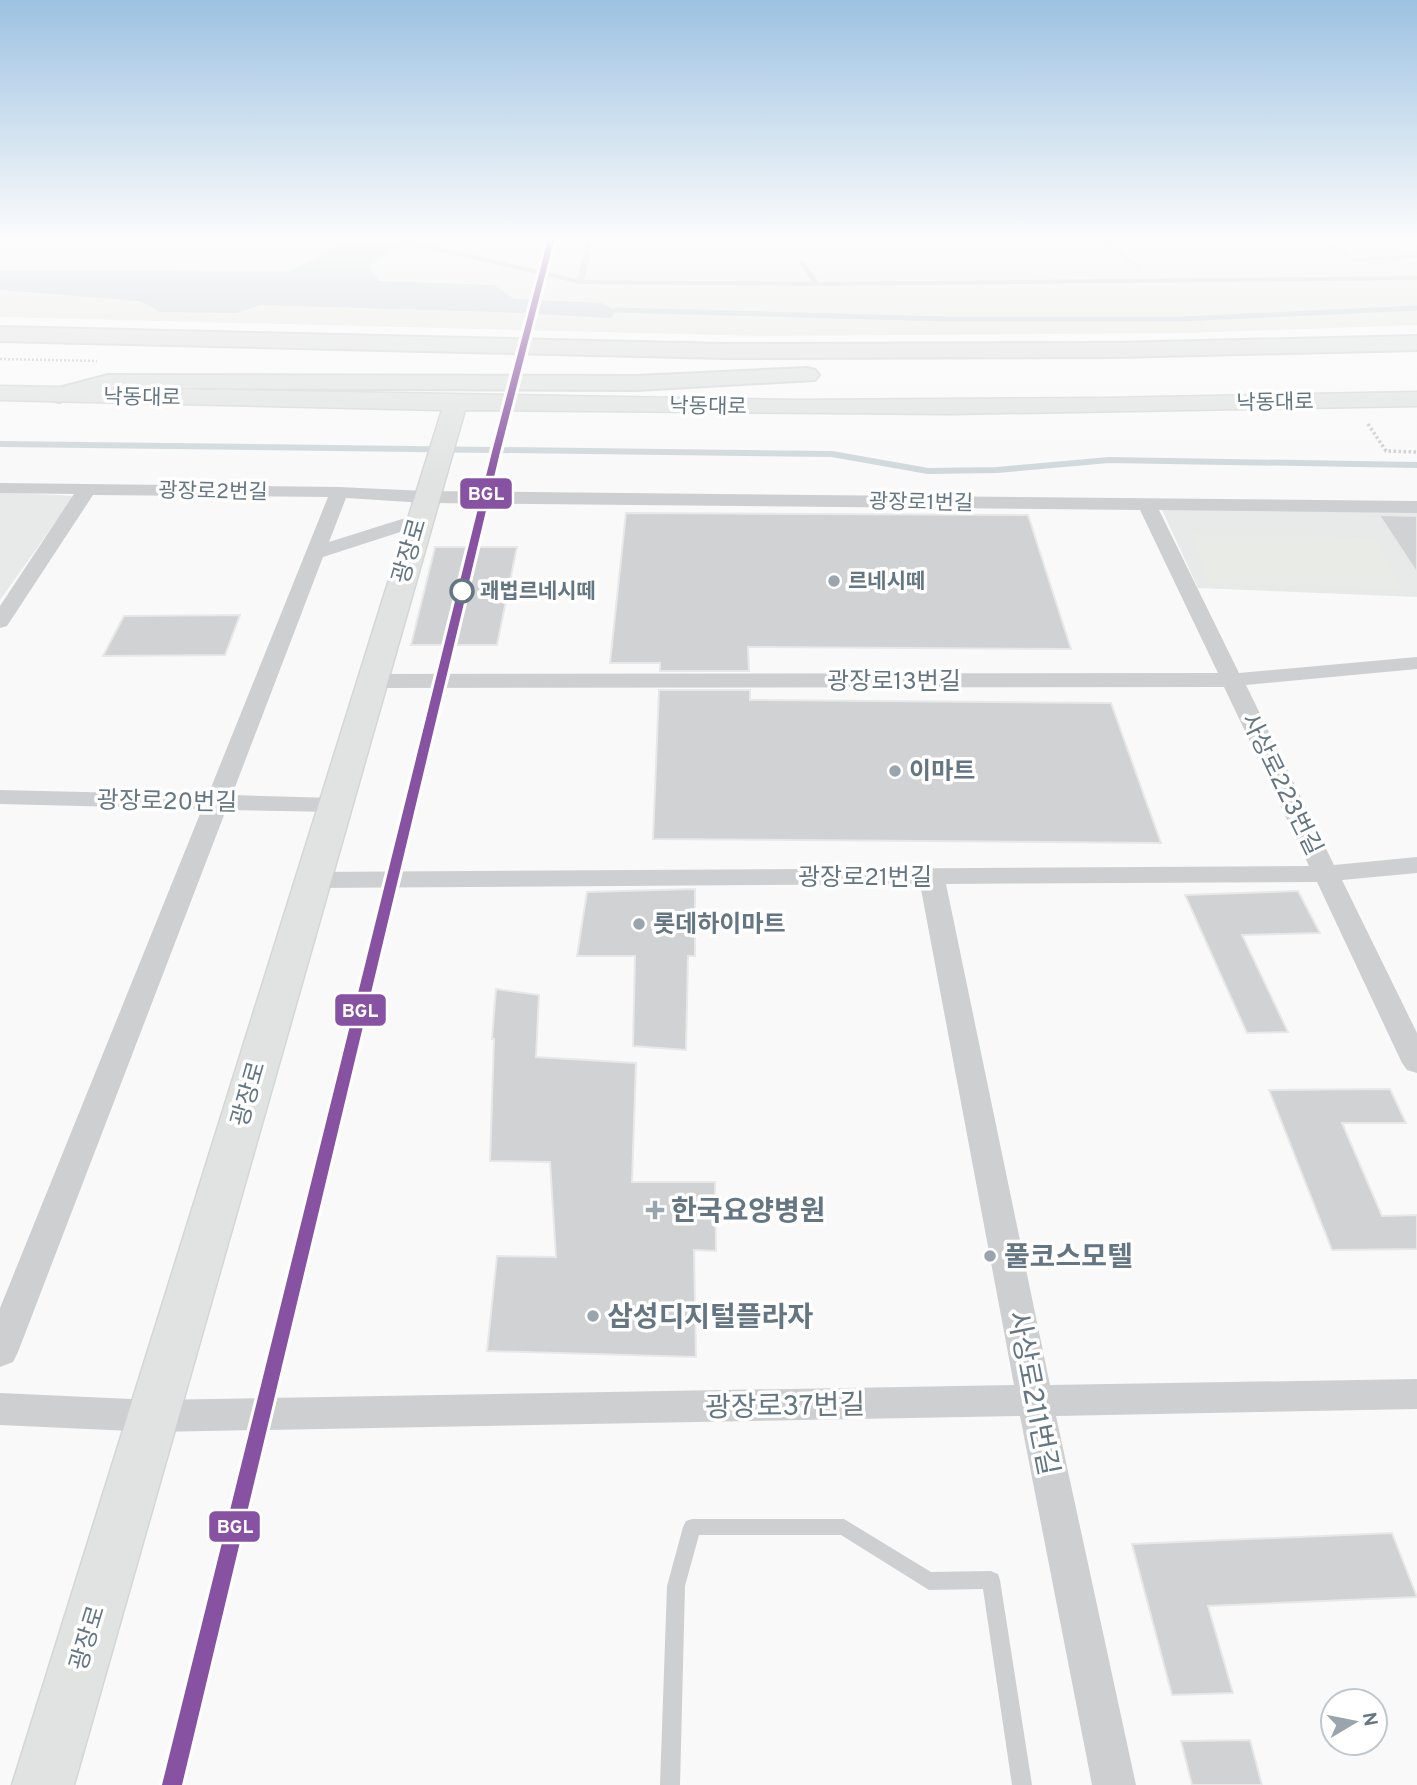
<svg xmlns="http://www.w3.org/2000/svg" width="1417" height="1785" font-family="Overpass,'Noto Sans KR',sans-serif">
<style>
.built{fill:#e8e9e9}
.green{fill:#e8ebe6}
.water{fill:#ced6d9}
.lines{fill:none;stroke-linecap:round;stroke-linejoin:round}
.stream-far1{stroke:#ced6d9;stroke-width:5}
.stream{stroke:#ced6d9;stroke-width:6}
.building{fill:#d0d2d3;stroke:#e8e8e8;stroke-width:2}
.secondary-casing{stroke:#d5d6d7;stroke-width:3}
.highway-casing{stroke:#d5d6d6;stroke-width:4}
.path-far1{stroke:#cbcccd;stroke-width:2.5;stroke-dasharray:2 2;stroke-linecap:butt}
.path{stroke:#cbcccd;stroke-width:3.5;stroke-dasharray:2.5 2.5;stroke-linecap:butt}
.lane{fill:#cecfd0;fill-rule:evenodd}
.street{fill:#cecfd0;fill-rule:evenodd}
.secondary{fill:#e1e2e2;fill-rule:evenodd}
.highway{fill:#e1e2e2;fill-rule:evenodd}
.rail-1-casing{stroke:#fff;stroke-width:6}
.rail-1{fill:#8652a1;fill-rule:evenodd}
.poi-dot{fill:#99a4ac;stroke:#fff;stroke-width:2.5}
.stop-dot{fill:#fff;stroke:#657683;stroke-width:3.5}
.labels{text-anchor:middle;stroke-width:7;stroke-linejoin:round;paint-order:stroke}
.far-street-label{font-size:21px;fill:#657683;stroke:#fff}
.far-poi-label{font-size:21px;font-weight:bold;fill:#657683;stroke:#fff;text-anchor:start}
.far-stop-label{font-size:21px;font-weight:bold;fill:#657683;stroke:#fff;text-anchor:start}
.street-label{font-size:24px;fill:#657683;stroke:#fff}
.poi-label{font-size:24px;font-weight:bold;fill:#657683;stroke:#fff;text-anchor:start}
.near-poi-label{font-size:28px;font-weight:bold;fill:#657683;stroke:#fff;text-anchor:start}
.near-street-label{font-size:28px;fill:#657683;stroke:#fff}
.line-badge{stroke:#fff;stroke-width:2.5}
.badge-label{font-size:19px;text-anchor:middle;font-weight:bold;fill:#fff}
</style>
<rect width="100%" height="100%" fill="#f9f9f9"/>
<!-- built -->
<g class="built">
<polygon points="0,492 74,496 0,600"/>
<polygon points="1158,501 1417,507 1417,597 1198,588"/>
</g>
<!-- green -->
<g class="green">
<polygon points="0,236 1417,236 1417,325 1189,333 759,336 0,317"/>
<polygon points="1192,534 1376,538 1401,588 1208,583"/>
</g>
<!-- water -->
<polygon class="water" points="346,236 417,236 369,266 379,281 494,285 514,299 601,303 616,310 611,318 497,312 260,305 237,313 160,312 140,301 0,290 0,270 289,271 335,249"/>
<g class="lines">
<!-- stream-far1 -->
<polyline class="stream-far1" points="616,310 948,319 1183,319 1417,308"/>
<!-- stream -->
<polyline class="stream" points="0,444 832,454 928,471 997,470 1109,460 1417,465"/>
</g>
<!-- building -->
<g class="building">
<polygon points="626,513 1028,515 1071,649 748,647 749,671 660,671 660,663 610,663"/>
<polygon points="1379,515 1417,516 1417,573"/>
<polygon points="435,547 517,547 497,645 411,645"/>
<polygon points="240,615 225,655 103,656 124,616"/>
<polygon points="659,690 750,690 750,700 1111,703 1161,843 653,839"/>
<polygon points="695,889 695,956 688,956 686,1050 633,1046 635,956 577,956 587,892"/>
<polygon points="1298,891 1320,933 1242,935 1288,1032 1247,1033 1185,895"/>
<polygon points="496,989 539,995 536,1057 636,1063 632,1182 715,1182 716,1251 694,1250 696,1357 487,1351 497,1256 556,1257 550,1162 490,1161 494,1039 492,1039"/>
<polygon points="1390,1089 1406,1123 1342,1123 1382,1216 1417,1215 1417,1249 1332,1250 1269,1090"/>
<polygon points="1392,1533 1417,1597 1208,1606 1233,1693 1172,1695 1132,1544"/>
<polygon points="1250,1740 1262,1785 1192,1785 1181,1741"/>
</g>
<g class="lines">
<defs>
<polygon id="secondary" points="0,386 797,400 1107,398 1417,392 1417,406 952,414 465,410 74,1785 12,1785 442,410 0,400"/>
<g id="highway">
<polygon points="0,327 725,344 1116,343 1417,336 1417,350 1116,357 725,358 0,341"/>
<polygon points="807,368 815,370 819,375 815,380 637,390 150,388 109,389 59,402 51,400 47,395 51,390 108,375 637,376"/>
</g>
</defs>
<!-- secondary casing -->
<use href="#secondary" class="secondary-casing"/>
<!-- highway casing -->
<use href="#highway" class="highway-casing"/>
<!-- path-far1 -->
<g class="path-far1">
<polyline points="1313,236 1354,260 1417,256"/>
<polyline points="1101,239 1137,266"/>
<polyline points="0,359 97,361"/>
</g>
<!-- path -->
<polyline class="path" points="1368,424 1386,451 1417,452"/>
<!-- lane -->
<g class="lane">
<polygon points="342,236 358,236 416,242 577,279 588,236 594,236 584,280 812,282 799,262 802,260 819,282 1417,276 1417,280 817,286 580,284 416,246"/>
<polygon points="692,1519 844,1519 931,1572 991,1571 998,1574 1000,1580 1032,1785 1012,1785 983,1589 929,1590 841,1535 699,1535 685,1586 680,1785 660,1785 667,1586 683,1527 686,1521"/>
</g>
<!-- street -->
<polygon class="street" points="0,483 339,487 425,491 1417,501 1417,513 1159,510 1239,673 1417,657 1417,669 1246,685 1334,865 1417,857 1417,873 1342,880 1417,1033 1417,1073 1407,1070 1402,1063 1317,882 946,884 1050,1385 1417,1379 1417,1409 1056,1416 1136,1785 1092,1785 1020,1416 153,1432 0,1425 0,1393 153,1400 1014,1385 920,884 311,888 302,886 298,880 302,874 311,872 1309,866 1224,687 371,688 363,686 360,681 363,676 371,674 1218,673 1140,510 425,503 346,498 329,542 418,514 427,520 425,524 323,557 232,795 334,798 343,800 346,805 343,810 334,812 226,810 18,1352 13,1362 0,1367 0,1308 202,809 0,804 0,790 208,795 328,497 93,495 7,626 0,628 0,606 74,494 0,493"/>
<!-- secondary -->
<use href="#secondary" class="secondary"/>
<!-- highway -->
<use href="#highway" class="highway"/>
<defs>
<polygon id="rail-1" points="549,236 555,236 500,452 182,1785 162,1785 492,452"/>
</defs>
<!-- rail-1 casing -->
<use href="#rail-1" class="rail-1-casing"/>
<!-- rail-1 -->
<use href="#rail-1" class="rail-1"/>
</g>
<!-- sky -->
<linearGradient id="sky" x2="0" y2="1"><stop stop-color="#9dc2e2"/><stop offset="0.49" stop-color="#fcfcfc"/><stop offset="1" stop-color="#fcfcfc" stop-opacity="0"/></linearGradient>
<rect width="1417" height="486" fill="url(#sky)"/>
<!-- markers -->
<g class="poi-dot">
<circle cx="834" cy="581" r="7"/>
<circle cx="895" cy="771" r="7"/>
<circle cx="639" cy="924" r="7"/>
<path d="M651.5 1199.5h7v7h7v7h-7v7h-7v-7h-7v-7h7z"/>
<circle cx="990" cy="1256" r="7"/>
<circle cx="593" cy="1316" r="7"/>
</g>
<circle class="stop-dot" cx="462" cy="591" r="11"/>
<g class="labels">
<!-- far-street labels -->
<g class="far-street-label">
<text transform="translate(142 397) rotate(1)" y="7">낙동대로</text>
<text transform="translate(1275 402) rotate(-1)" y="7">낙동대로</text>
<text transform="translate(708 406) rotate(1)" y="7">낙동대로</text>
<text transform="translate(213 491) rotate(1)" y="7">광장로2번길</text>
<text transform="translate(921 502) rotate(1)" y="7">광장로1번길</text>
</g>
<!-- far-poi labels -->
<g class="far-poi-label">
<text x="848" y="588">르네시떼</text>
</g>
<!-- far-stop labels -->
<g class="far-stop-label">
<text x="480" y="598">괘법르네시떼</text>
</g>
<!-- street labels -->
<g class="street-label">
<text transform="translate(409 551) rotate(-74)" y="8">광장로</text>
<text x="894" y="689">광장로13번길</text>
<text transform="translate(1282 784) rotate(64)" y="8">사상로223번길</text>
<text transform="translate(167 801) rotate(1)" y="8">광장로20번길</text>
<text x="865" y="885">광장로21번길</text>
<text transform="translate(248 1094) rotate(-74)" y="8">광장로</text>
<text transform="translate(87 1638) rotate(-73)" y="8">광장로</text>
</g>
<!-- poi labels -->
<g class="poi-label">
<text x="909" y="779">이마트</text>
<text x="653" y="932">롯데하이마트</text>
</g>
<!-- near-poi labels -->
<g class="near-poi-label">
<text x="671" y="1220">한국요양병원</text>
<text x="1004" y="1266">풀코스모텔</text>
<text x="607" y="1326">삼성디지털플라자</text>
</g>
<!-- near-street labels -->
<g class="near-street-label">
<text transform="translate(1034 1393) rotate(79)" y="10">사상로211번길</text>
<text transform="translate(785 1405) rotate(-1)" y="10">광장로37번길</text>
</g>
</g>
<g class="line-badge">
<rect x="459" y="477" width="54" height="33" rx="7" fill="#8652a1"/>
<rect x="334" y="993" width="53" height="34" rx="7" fill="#8652a1"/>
<rect x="208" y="1510" width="53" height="33" rx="7" fill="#8652a1"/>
</g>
<g class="badge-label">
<text x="486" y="500">BGL</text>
<text x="360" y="1017">BGL</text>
<text x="235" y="1533">BGL</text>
</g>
<!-- north arrow -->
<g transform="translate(1354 1722) rotate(80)"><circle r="33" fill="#ffffff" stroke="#c1c8cd" stroke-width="2"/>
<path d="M0-5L12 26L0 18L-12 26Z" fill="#99a4ac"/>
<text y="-10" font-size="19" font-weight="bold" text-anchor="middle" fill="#657683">N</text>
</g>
</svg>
